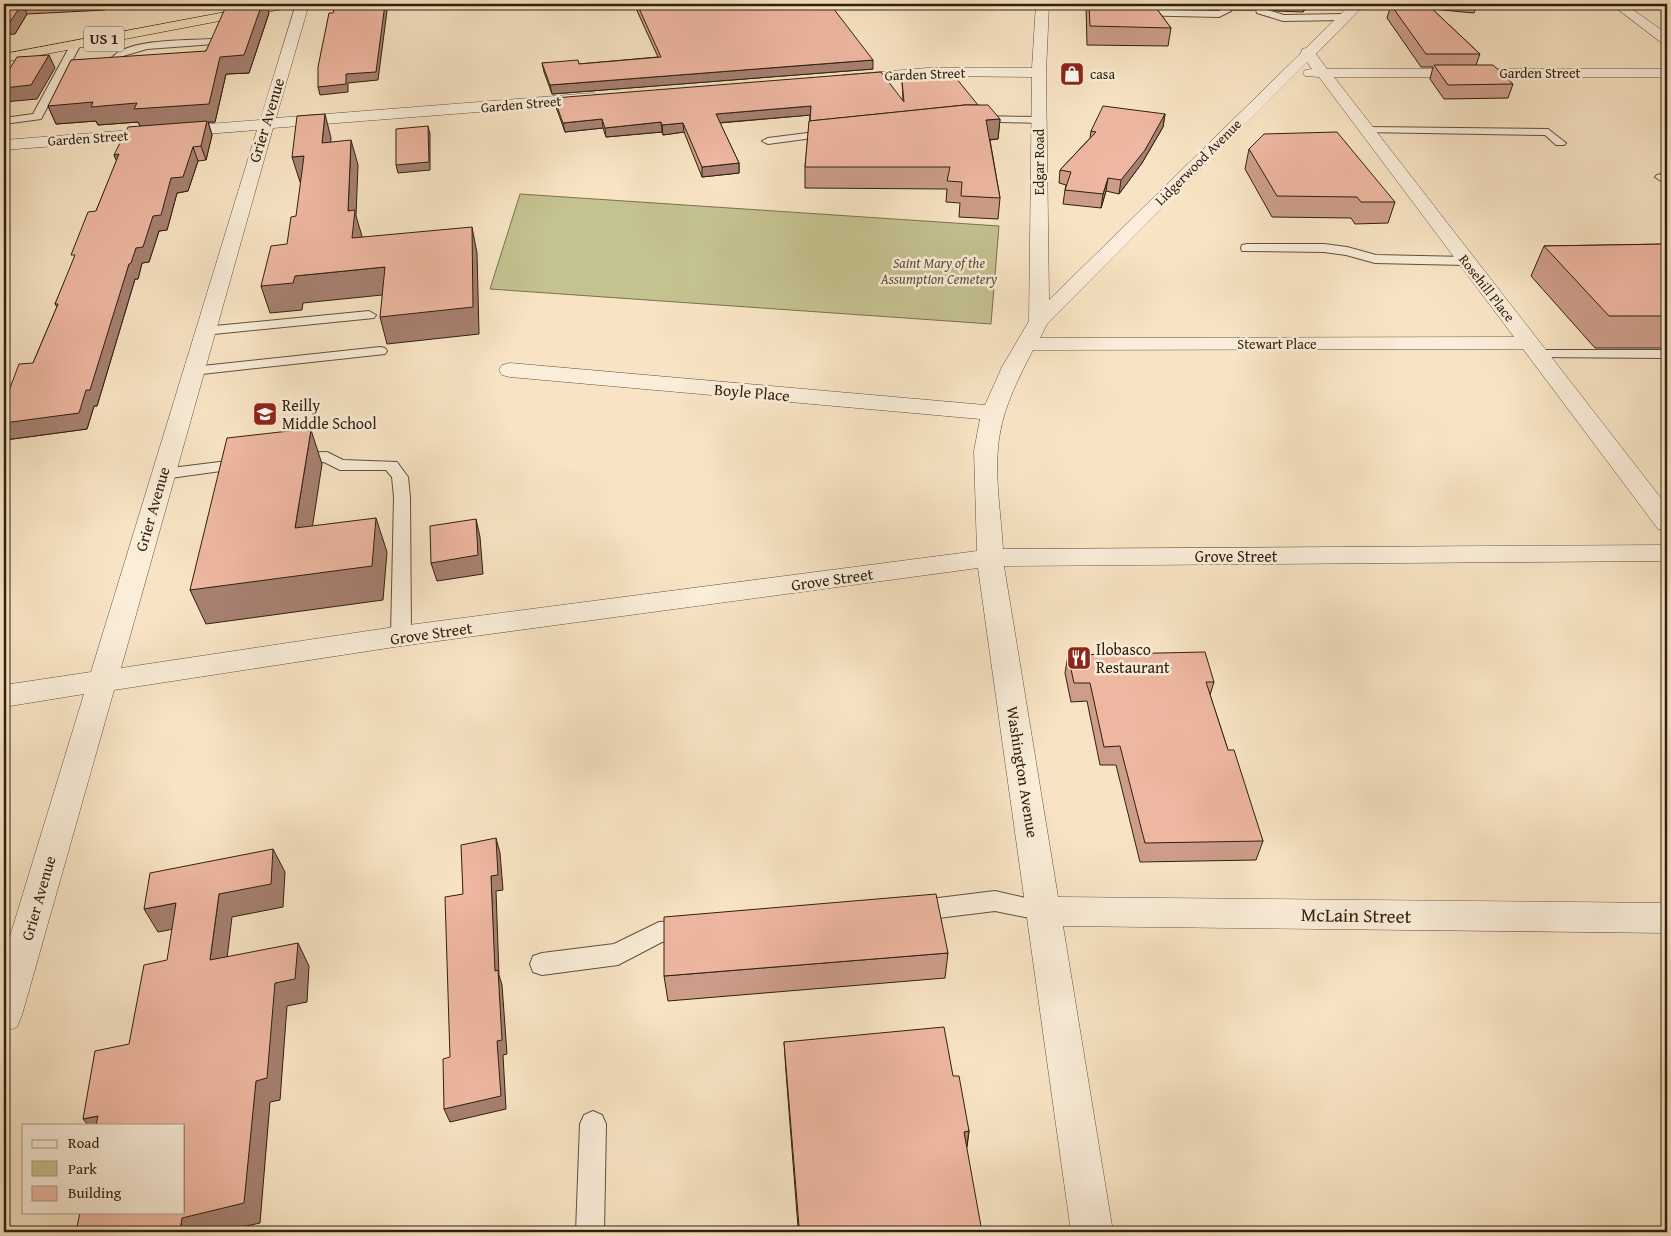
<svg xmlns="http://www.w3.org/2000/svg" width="1671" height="1236" font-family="'Gentium Book Plus',serif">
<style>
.green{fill:#c4c28f;stroke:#7a714f}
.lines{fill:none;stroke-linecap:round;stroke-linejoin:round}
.lane-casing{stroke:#61513c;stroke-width:2}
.street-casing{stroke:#61513c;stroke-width:1}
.highway-casing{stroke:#2f200f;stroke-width:1}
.lane{fill:#faedd9;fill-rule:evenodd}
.street{fill:#faedd9;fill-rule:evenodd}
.highway{fill:#f8e4c4;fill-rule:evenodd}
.wall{fill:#cd9d8a;stroke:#2f200f}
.shaded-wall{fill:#a78071;stroke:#2f200f}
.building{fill:#eeb7a1;stroke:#2f200f}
.labels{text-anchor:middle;stroke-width:5;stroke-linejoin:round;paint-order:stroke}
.far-street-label{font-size:14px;fill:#2f200f;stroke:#faedd9}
.far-poi-label{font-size:14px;fill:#2f200f;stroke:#faedd9;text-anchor:start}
.far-park-label{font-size:14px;font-style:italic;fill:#5c5135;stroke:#faedd9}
.shield{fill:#faedd9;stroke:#6c5e4c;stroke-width:1}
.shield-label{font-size:15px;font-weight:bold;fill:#2f200f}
.street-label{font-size:16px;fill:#2f200f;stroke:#faedd9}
.poi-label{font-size:16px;fill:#2f200f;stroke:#faedd9;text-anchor:start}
.near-street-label{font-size:19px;fill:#2f200f;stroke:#faedd9}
</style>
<rect width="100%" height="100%" fill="#f8e4c4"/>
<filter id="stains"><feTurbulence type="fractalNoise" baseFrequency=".004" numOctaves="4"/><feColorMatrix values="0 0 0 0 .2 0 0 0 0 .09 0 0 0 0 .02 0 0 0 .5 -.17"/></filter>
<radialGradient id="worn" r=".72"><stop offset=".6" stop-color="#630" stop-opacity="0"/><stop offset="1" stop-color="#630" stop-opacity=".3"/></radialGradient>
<!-- green -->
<polygon class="green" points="520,194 999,226 991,324 490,289"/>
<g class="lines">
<defs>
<g id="lane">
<polygon points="1104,4 1116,4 1130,9 1218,11 1221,10 1220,4 1228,4 1231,11 1219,17 1129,15"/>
<polygon points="1254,4 1263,4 1264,9 1284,15 1344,14 1349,17 1344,20 1283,21 1257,13"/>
<path d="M 211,39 L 214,40 L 214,44 L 147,49 L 123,56 L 120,60 L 123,62 L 137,63 L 138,65 L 133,68 L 116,67 L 110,60 C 125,38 185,41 211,39 Z"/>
<polygon points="76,41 81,44 41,119 4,124 4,118 33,114 71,44"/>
<polygon points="975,116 1039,117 1044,120 1039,123 971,121 971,117"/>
<polygon points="1368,127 1548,129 1566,143 1564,145 1556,145 1545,135 1364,132 1362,130"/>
<polygon points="831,130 835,131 835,135 768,144 762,141 768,138"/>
<polygon points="1667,173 1667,185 1655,177 1657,175"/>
<polygon points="1247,244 1324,244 1347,247 1376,255 1466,257 1473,261 1466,265 1375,263 1346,255 1324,252 1242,251 1241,248 1242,245"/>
<polygon points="369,311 376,315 374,318 204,335 197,331 204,327"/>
<polygon points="380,347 385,348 387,351 385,354 193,375 186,371 193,367"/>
<polygon points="1538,350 1667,350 1667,358 1533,357 1531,354 1533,351"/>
<polygon points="327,452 343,460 397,462 408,477 410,497 411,636 408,641 401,643 394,641 391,636 394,497 392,477 386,470 340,470 324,462 294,463 286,458 294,453"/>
<polygon points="244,459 252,464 250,467 163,479 157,477 155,474 157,471 163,469"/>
<polygon points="995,891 1052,904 1056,911 1052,918 1044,921 995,911 914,921 906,918 902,911 906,904 914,901"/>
<polygon points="690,920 698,923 702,930 698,937 690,940 662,942 618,965 542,975 533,972 530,964 533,956 542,953 614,944 659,922"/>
<polygon points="593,1111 602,1115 606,1124 604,1232 576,1232 580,1124 584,1115"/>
</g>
<g id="street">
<path d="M 296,4 L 309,4 L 276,118 L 593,93 L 601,98 L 593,103 L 273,128 L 121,668 L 401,626 L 977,551 L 974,451 L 980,419 L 510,377 L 502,375 L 499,370 L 502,365 L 510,363 L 985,405 L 1002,367 L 1029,321 L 1032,77 L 928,76 L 848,82 L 843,81 L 841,78 L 843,75 L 928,68 L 1032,68 L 1036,4 L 1049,4 L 1046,73 L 1049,300 L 1301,53 L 1302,49 L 1306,48 L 1351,4 L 1365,4 L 1316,54 L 1327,69 L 1667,69 L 1667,77 L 1334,77 L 1667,506 L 1667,531 L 1658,529 L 1523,349 L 1033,350 C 1019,377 1005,404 1000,433 C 993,471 1001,512 1003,549 L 1667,545 L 1667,561 L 1004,566 L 1058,897 L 1667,903 L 1667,933 L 1063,926 L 1113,1232 L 1071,1232 L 978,568 L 401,646 L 114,690 L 22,1015 L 17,1027 L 4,1032 L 4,956 L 84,694 L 4,707 L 4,685 L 91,672 L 257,130 L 4,150 L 4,140 L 260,120 ZM 1307,62 L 1312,69 L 1305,70 L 1303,73 L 1305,76 L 1319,77 L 1514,337 L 1040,338 L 1047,324 Z"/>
<polygon points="1611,4 1625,4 1667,34 1667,44 1662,43"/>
</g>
<polygon id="highway" points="268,4 295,4 288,8 4,62 4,54"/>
</defs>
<!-- lane casing -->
<use href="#lane" class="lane-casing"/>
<!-- street casing -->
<use href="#street" class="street-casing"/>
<!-- highway casing -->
<use href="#highway" class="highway-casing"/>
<!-- lane -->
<use href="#lane" class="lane"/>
<!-- street -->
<use href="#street" class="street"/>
<!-- highway -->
<use href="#highway" class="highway"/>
</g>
<!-- wall -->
<g class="wall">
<polygon points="4,4 109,4 105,10 27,14 15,34"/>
<polygon points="634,4 830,4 873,69 552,94 544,72 542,63 579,64 658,57"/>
<polygon points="1086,4 1219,4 1218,9 1156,8 1171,28 1168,46 1087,45"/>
<polygon points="1229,4 1256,4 1254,10 1232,10"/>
<polygon points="1264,4 1311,4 1303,12 1277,11 1266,8"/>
<polygon points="1417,4 1477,4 1474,13 1432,9 1480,54 1476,65 1513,84 1508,98 1444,99 1430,79 1433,67 1421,67 1387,18 1391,5 1417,6"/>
<polygon points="1549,4 1576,4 1574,8"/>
<polygon points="269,13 249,73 226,74 215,122 208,122 212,135 206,160 198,161 188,191 177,193 167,230 159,231 149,262 142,263 138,279 135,279 97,406 94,406 87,429 5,440 4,438 4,404 33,363 57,307 55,304 96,211 117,161 114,155 140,126 138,122 98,125 96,121 56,124 48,106 206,51"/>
<polygon points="902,81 978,105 1000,119 998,139 990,140 1000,198 998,219 959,217 960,203 946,202 947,189 805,188 805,167 810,115 720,123 739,163 739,173 702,177 684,132 663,135 662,132 606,137 603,128 565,132 556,107 554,98 903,100"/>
<polygon points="1165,114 1163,127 1142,163 1119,194 1106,191 1101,208 1063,204 1065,190 1066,185 1059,183 1060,170 1090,138 1091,131"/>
<polygon points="1249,149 1395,202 1388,223 1355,224 1351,218 1272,217 1245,169"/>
<polygon points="1667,244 1667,348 1595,348 1531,276 1544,246"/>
<polygon points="1068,655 1214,682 1210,695 1228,750 1263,841 1256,860 1140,862 1116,765 1100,765 1087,701 1071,702 1065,673"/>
<polygon points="948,953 945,978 668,1001 664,976"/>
<polygon points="784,1042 953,1076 969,1131 967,1147 798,1227 786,1072"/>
</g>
<!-- shaded-wall -->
<g class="shaded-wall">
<polygon points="22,4 23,4 27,14 15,34 4,35 4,23"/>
<polygon points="103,4 109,4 105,10"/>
<polygon points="236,4 267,4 269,13 249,73 226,74 215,122 208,122 212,135 206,160 201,146 141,127 138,122 98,125 96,121 56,124 48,106 220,57"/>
<polygon points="385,4 387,11 378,80 348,83 348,92 320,95 318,87 346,74"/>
<polygon points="1304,4 1311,4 1303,12"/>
<polygon points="49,55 55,68 37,99 4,102 4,88"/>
<polygon points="873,60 873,69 552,94 550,85"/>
<polygon points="811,106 811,115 716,123 716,114"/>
<polygon points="325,114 331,138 329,168 322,143"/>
<polygon points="1165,114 1163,127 1142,163 1119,194 1121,180"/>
<polygon points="602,119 603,128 565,132 563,123"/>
<polygon points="1000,119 998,139 984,140 986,120"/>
<polygon points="661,122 662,132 606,137 605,128"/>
<polygon points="683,123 684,132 663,135 662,125"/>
<polygon points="428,126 430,134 430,170 398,173 396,165"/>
<polygon points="351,140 358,165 356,216 362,236 360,264 352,238 348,211"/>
<polygon points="193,147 198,161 188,191 177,193 167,230 159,231 149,262 142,263 138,279 135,279 97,406 94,406 87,429 5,440 4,438 4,423 86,390 129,264 136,248 153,216 171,178"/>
<polygon points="119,154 120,169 114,155"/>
<polygon points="304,156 311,181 300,182 292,157"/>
<polygon points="739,163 739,173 702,177 702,167"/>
<polygon points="1108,178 1106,191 1101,208 1103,194"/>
<polygon points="472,227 477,253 479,334 387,344 380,317"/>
<polygon points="385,267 392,294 303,303 302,310 270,313 261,286 295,276"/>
<polygon points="311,430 322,464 307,562 295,528"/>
<polygon points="376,518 387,552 383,600 206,624 190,590"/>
<polygon points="476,519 480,537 483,574 437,581 431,563"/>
<polygon points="496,838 500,853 503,890 496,891 499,975 502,985 507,1054 503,1055 506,1109 450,1122 444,1109 497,1041 491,876"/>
<polygon points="273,849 285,872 283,907 232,917 224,983 210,960 219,894"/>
<polygon points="176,903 190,926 158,932 144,909"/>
<polygon points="298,943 309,966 307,1002 287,1006 280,1100 270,1102 260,1223 220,1232 180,1232 182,1218 256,1081 275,983"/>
<polygon points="98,1116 105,1125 88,1125 83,1119"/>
<polygon points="969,1131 965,1159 964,1132"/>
</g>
<!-- building -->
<g class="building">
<polygon points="4,4 22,4 10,22 4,23"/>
<polygon points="227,4 262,4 244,55 220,57 209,104 134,109 137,103 91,107 93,102 48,106 71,60 206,51"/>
<polygon points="385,4 376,72 346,74 346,84 318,87 318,67 329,13 333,13 335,7"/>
<polygon points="637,4 830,4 873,60 550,85 542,63 578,60 579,64 661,57"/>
<polygon points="1089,4 1153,4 1171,28 1090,26"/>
<polygon points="1391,5 1429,6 1480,54 1426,54"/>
<polygon points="49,55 31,85 4,88 4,78 17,57"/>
<polygon points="1434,65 1493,65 1513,84 1448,85"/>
<polygon points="881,72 904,102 902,81 949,77 956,78 978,105 965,105 810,121 811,106 716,114 739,163 702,167 683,123 662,125 661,122 605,128 602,119 563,123 554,98"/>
<polygon points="965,105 988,105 1000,119 986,120 1000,198 961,196 962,182 947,181 950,167 805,167 809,121"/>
<polygon points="1103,106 1165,114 1145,150 1121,180 1108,178 1103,194 1065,190 1071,172 1060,170 1096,132 1091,131"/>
<polygon points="325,114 322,143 351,140 348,211 355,210 352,238 472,227 473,307 380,317 385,267 295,276 293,283 261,286 271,246 287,244 291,217 296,216 304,156 292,157 297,116"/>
<polygon points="207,121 201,146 193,147 183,177 171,178 161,215 153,216 143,247 136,248 131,263 129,264 90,390 86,390 79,413 4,423 4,404 19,364 33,363 58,304 55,304 75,255 71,255 88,212 96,211 119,154 114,155 128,127"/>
<polygon points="428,126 429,162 396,165 396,129"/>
<polygon points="1337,132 1395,202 1361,202 1357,197 1277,196 1249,149 1264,134"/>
<polygon points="1667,244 1667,316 1609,316 1544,246"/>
<polygon points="298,430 311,430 295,528 376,518 372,566 190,590 227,438"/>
<polygon points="476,519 478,555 431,563 430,526"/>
<polygon points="1205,652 1214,682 1206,682 1228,750 1234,750 1263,841 1145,843 1120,746 1104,747 1090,683 1074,683 1068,655"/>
<polygon points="496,838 498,875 491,876 495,971 498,970 502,1040 497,1041 501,1096 444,1109 443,1059 450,1057 445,897 463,894 461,845"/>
<polygon points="273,849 271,884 219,894 210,960 298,943 295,979 275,983 267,1078 256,1081 244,1203 182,1218 180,1232 76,1232 80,1212 184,1212 184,1125 96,1125 98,1116 83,1119 95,1051 129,1044 144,965 167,960 176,903 144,909 150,873"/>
<polygon points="936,894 948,953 664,976 664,917"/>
<polygon points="944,1027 953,1076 959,1076 969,1131 964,1132 982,1232 740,1232 799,1226 784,1042"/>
</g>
<!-- icons -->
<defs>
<symbol id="shop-square" viewBox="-11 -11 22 22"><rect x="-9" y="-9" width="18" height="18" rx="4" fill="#8f2418" stroke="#faedd9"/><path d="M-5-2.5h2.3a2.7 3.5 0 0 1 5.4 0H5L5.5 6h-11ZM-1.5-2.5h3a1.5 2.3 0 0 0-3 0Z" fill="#fff"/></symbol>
<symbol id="school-square" viewBox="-11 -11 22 22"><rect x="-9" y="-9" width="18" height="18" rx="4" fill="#8f2418" stroke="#faedd9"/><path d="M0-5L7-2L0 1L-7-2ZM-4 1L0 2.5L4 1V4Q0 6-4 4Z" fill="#fff"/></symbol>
<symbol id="restaurant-square" viewBox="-11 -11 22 22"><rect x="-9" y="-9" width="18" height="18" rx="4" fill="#8f2418" stroke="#faedd9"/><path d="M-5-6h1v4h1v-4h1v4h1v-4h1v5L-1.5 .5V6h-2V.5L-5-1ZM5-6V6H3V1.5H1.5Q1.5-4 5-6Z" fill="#fff"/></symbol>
</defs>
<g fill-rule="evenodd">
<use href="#shop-square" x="1058" y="60" width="28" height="28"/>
<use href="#school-square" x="251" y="400" width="28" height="28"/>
<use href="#restaurant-square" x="1065" y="644" width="28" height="28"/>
</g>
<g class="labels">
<!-- far-street labels -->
<g class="far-street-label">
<text x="1540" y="78">Garden Street</text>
<text transform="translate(925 74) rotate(-2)" y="5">Garden Street</text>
<text transform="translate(521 104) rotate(-5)" y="5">Garden Street</text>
<text transform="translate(88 138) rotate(-4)" y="5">Garden Street</text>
<text transform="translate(1039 162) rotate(-90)" y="5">Edgar Road</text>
<text transform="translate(1198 162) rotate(-45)" y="5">Lidgerwood Avenue</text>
<text transform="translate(1487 288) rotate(52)" y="5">Rosehill Place</text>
<text x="1277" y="349">Stewart Place</text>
</g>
<!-- far-poi labels -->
<g class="far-poi-label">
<text x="1090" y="79">casa</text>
</g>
<!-- far-park labels -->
<g class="far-park-label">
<text x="939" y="268">Saint Mary of the<tspan x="939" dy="16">Assumption Cemetery</tspan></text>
</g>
<!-- shield labels -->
<rect class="shield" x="84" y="26.5" width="40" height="25" rx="4"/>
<g class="shield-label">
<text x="104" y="44">US 1</text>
</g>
<!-- street labels -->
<g class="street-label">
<text transform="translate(266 120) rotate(-73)" y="6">Grier Avenue</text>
<text transform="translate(752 392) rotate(5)" y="6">Boyle Place</text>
<text transform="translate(152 509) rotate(-74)" y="6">Grier Avenue</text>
<text x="1236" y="562">Grove Street</text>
<text transform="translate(832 579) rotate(-8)" y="6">Grove Street</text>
<text transform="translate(431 633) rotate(-8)" y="6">Grove Street</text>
<text transform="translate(1023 772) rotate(81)" y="6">Washington Avenue</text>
<text transform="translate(38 898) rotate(-74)" y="6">Grier Avenue</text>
</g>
<!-- poi labels -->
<g class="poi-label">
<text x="282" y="411">Reilly<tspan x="282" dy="18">Middle School</tspan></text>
<text x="1096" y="655">Ilobasco<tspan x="1096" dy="18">Restaurant</tspan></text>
</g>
<!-- near-street labels -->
<g class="near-street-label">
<text transform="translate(1356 915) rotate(1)" y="7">McLain Street</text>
</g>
</g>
<!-- margin -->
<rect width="1671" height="1236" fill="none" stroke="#f8e4c4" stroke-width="20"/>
<rect x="5" y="5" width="1661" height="1226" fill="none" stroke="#2f200f" stroke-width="2.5"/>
<rect x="10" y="10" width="1651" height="1216" fill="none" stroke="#2f200f"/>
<!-- legend -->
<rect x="22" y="1124" width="162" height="90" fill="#faedd9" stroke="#a99b88"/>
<rect x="32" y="1140" width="25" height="8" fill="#faedd9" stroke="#a99b88"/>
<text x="68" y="1148" font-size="15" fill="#2f200f">Road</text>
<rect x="32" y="1161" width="25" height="15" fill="#c4c28f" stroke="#a99b88"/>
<text x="68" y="1174" font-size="15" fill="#2f200f">Park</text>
<rect x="32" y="1186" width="25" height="15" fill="#eeb7a1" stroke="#a99b88"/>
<text x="68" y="1198" font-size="15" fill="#2f200f">Building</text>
<rect width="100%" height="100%" filter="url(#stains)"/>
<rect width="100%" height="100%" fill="url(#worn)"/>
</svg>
